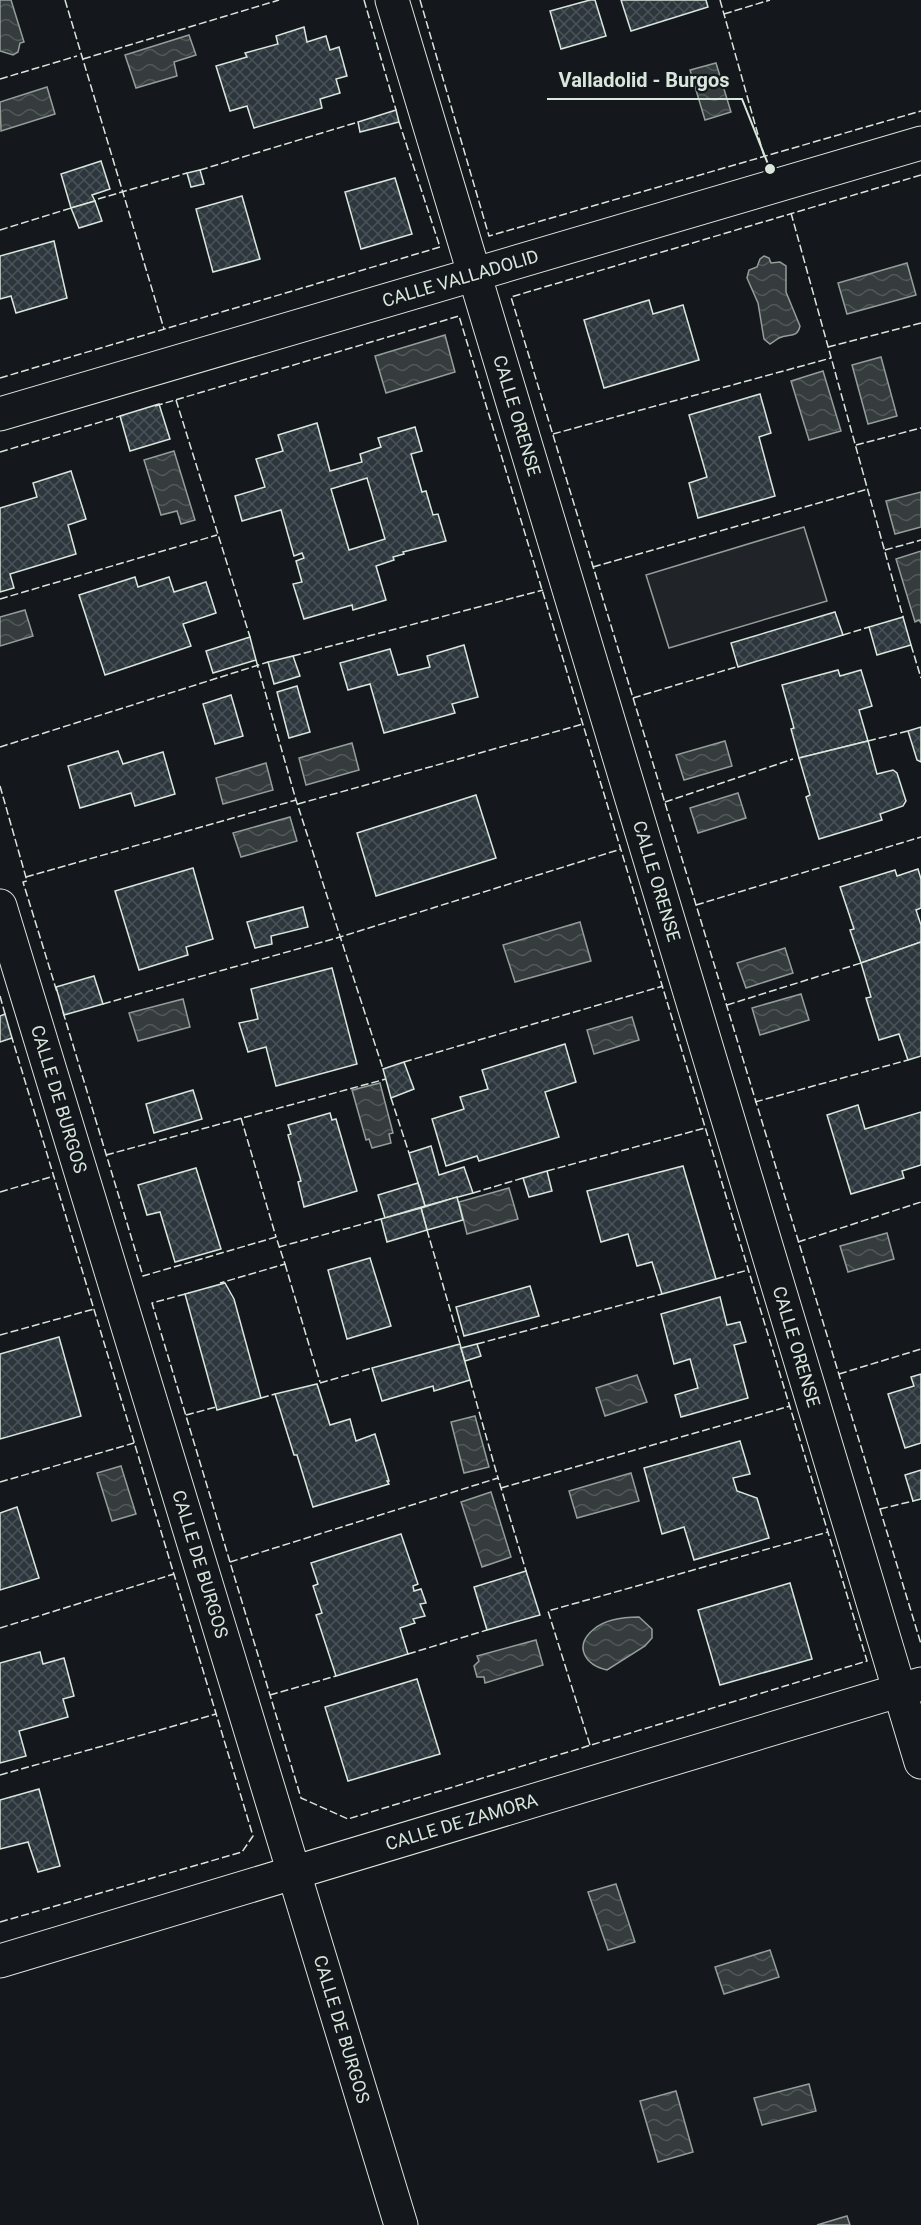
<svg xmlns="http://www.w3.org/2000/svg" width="921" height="2225" font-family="Roboto,sans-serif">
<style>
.green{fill:#202428;stroke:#939e99;stroke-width:1.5}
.water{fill:url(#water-waves);stroke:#939e99;stroke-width:1.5}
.building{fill:url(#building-cross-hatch);stroke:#d8e6dc;stroke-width:1.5;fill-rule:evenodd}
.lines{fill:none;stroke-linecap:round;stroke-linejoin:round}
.minor-casing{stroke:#d8e6dc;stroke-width:35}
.minor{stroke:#14181c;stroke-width:33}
.fence{stroke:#d8e6dc;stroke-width:1.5;stroke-dasharray:8 3;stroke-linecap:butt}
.labels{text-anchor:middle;stroke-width:4.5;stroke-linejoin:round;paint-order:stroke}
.street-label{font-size:18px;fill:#d8e6dc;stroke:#14181c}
.leader{fill:none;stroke:#d8e6dc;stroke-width:2}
.callout-dot{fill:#d8e6dc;stroke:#14181c;stroke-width:2}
.callout-label{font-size:20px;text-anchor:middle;font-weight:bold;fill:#d8e6dc;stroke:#14181c;stroke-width:4.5;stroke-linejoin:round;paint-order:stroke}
</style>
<defs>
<pattern id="water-waves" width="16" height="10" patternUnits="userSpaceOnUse" patternTransform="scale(1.5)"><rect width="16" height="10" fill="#363b3e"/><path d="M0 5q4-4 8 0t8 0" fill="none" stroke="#525759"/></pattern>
<pattern id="building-cross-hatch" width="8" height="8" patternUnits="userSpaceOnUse" patternTransform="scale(1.5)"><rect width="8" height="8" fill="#2c363c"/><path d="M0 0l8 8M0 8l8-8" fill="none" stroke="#4a5358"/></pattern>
</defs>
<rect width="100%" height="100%" fill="#14181c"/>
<!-- green -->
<polygon class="green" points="804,527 827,601 669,648 646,575"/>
<!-- water -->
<g class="water">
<polygon points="0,0 11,0 24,42 20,43 18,52 13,55 0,51"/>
<polygon points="189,35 196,55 174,62 177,76 136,88 125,55"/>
<polygon points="716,63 731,112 705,120 690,70"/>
<polygon points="47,87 55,114 1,131 0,102"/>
<path d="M 764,256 L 769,258 L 771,263 L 780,262 L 786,266 L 786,292 L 800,326 C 797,339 789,333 779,338 C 776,340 773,342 770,344 L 764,339 L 758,303 L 747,278 L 749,270 L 757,267 L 760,259 Z"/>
<polygon points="907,263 916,295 847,314 838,283"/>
<polygon points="445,335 455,372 386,393 375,356"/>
<polygon points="881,357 897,416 868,424 852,365"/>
<polygon points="823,371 841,431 809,440 791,381"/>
<polygon points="174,451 195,520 181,524 177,511 161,515 144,460"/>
<polygon points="921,492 921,527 895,534 886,501"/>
<polygon points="921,551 921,623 919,620 915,622 896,559"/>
<polygon points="25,610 33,636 0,646 0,617"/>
<polygon points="725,741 732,766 684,780 676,755"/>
<polygon points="352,743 359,770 306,785 299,758"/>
<polygon points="266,763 273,790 223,804 216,778"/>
<polygon points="738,793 746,818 698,833 690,808"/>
<polygon points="290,817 297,841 241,857 233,833"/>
<polygon points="580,922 591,961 515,982 503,945"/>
<polygon points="785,948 793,973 746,988 737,963"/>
<polygon points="801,994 809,1020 760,1035 752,1008"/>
<polygon points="183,999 190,1027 138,1041 129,1013"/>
<polygon points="632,1017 639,1040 594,1054 587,1030"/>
<polygon points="380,1083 393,1133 389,1134 391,1143 372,1148 369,1139 366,1140 352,1090"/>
<polygon points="509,1188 518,1219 467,1234 459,1202"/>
<polygon points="887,1233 894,1259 848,1272 840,1246"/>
<polygon points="637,1375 647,1402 605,1416 596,1388"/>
<polygon points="475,1416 489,1467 464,1473 451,1422"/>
<polygon points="121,1466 136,1514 112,1521 97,1473"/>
<polygon points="631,1473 639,1501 577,1518 569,1491"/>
<polygon points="491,1492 511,1557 482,1567 461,1502"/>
<path d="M 639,1617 L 652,1629 L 652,1638 L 645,1646 L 607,1670 C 585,1665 573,1646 594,1629 C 606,1619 624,1617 639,1617 Z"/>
<polygon points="536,1640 543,1665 485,1683 484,1677 477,1677 474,1666 479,1661 477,1656"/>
<polygon points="616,1884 635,1942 608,1950 588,1892"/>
<polygon points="770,1950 779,1977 724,1994 715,1967"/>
<polygon points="809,2084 816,2111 762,2125 754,2098"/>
<polygon points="676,2091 693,2152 658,2162 640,2101"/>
<polygon points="847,2216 850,2225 817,2225"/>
</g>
<!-- building -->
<g class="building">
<polygon points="590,0 595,0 606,36 561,49 550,11"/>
<polygon points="621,0 706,0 708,7 631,31"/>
<polygon points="304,27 307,42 326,36 330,50 339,47 347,76 336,79 340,93 320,99 322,108 254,128 247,106 230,111 216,66 247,57 245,53 278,44 276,36"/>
<polygon points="396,110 399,122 360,132 358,122"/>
<polygon points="101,161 110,189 92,195 95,201 71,208 61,174"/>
<polygon points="200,170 204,184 191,187 187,173"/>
<polygon points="395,178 412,234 361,249 345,192"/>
<polygon points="242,196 260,259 213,272 196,209"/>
<polygon points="95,201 102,221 79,228 71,208"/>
<polygon points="54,241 67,298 16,313 11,296 0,299 0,256"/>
<polygon points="649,300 653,314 683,305 699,360 604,388 584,320"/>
<polygon points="760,394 771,433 759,437 775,496 698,518 689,483 707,477 689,415"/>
<polygon points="159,404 170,439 130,451 120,416"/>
<path d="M 317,423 L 330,471 L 362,462 L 360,454 L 381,447 L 378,438 L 415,427 L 422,451 L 411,454 L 422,492 L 426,491 L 433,515 L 438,514 L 446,541 L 403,552 L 404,554 L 393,557 L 394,560 L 376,566 L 386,600 L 353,610 L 352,605 L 304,619 L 293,584 L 302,582 L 296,561 L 304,558 L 302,553 L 294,556 L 281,510 L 242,521 L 235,496 L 265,487 L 256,459 L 283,451 L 278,435 ZM 367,478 L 385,539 L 349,550 L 331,489 Z"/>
<polygon points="71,471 86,519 68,525 76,554 10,574 14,588 0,592 0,508 37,497 33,483"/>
<polygon points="135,577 138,587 169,577 174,592 206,582 216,613 183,624 191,646 105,675 79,595"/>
<polygon points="835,612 843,635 738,667 731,643"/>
<polygon points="903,617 911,645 877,655 869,627"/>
<polygon points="250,637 256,660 213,673 206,651"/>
<polygon points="464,645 478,697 452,704 455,713 384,733 370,684 348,690 340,663 390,649 398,675 430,667 427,656"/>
<polygon points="293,656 300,676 274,684 268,662"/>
<polygon points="838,670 840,676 861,670 872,706 859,710 868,741 799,758 791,729 794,728 782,685"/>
<polygon points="297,686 310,732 289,738 277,692"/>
<polygon points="231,695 243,736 215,744 203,704"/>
<polygon points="921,727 921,762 917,760 908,731"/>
<polygon points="868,741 877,774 893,770 897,773 906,801 903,806 880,814 882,820 819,839 806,797 810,795 799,758"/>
<polygon points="118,751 123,764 163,752 175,794 135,806 131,793 80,808 68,766"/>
<polygon points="476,795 496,858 376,896 357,833"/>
<polygon points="193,868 213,939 186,947 188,955 139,970 115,891"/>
<polygon points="918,869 921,879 921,908 916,910 921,925 921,942 861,963 850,930 854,929 840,887 895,870 897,876"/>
<polygon points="303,907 308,927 271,936 272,944 255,948 247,922"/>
<polygon points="921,942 921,1056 908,1060 899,1034 879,1040 866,998 871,997 861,963"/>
<polygon points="332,968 357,1064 276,1086 266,1047 248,1052 239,1023 258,1019 251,989"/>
<polygon points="94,976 103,1004 64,1015 56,987"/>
<polygon points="5,1014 12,1038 0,1042 0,1016"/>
<polygon points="565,1044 576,1082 545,1092 559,1137 479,1161 477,1156 446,1166 432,1119 464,1109 460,1097 488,1089 482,1070"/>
<polygon points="404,1062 414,1089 391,1098 383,1069"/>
<polygon points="193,1090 202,1119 154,1133 146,1104"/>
<polygon points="858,1105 865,1129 921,1112 921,1165 902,1171 904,1178 851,1194 827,1115"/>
<polygon points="330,1113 332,1120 336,1119 357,1191 304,1207 298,1182 301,1181 288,1135 291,1134 288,1125"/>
<polygon points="431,1146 439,1175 464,1167 473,1193 425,1206 409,1153"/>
<polygon points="683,1166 716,1279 662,1294 652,1262 637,1266 628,1234 601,1242 587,1191"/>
<polygon points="196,1168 221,1249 175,1262 160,1212 147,1215 138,1185"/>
<polygon points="547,1171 552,1191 529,1197 523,1178"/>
<polygon points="418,1183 425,1206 385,1218 378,1195"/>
<polygon points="457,1197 463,1220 427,1230 421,1208"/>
<polygon points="421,1208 427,1230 387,1242 381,1219"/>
<polygon points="370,1258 391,1326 347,1339 328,1270"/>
<polygon points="225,1283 234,1299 261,1398 217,1410 185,1294"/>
<polygon points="530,1286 539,1316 464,1336 456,1307"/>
<polygon points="720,1297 727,1325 740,1322 746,1342 734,1345 748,1398 681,1417 675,1395 698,1388 690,1359 674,1364 661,1314"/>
<polygon points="59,1337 81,1416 0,1439 0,1354"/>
<polygon points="460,1344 470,1380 434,1391 433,1386 382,1401 372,1368"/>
<polygon points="477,1344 481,1356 465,1361 461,1348"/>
<polygon points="921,1374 921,1443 905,1448 888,1394 914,1386 911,1377"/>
<polygon points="317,1384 330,1425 350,1419 356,1441 375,1434 389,1481 387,1481 389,1484 313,1507 297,1455 294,1455 275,1394"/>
<polygon points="740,1441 750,1474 733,1478 737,1491 757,1498 769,1538 694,1560 684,1527 662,1534 644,1468"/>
<polygon points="921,1470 921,1499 913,1501 905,1475"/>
<polygon points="17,1507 39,1578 0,1590 0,1513"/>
<polygon points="401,1534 418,1584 413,1586 414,1591 421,1589 426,1603 420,1604 425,1616 413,1619 415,1623 400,1628 408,1654 336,1676 316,1615 322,1613 313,1586 318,1584 311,1563"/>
<polygon points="526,1571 540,1615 487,1630 474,1587"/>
<polygon points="790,1583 812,1659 720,1685 698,1610"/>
<polygon points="40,1652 43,1664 64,1658 74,1696 63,1699 68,1717 19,1731 26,1756 0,1763 0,1663"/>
<polygon points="417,1679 440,1754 348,1781 325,1707"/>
<polygon points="39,1789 60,1866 38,1872 28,1842 0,1849 0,1800"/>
</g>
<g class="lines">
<defs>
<g id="minor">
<path id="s1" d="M 392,0 L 921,1762"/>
<path id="s2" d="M 0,414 L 921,143"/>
<path id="s3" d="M 0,906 L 401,2225"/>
<path id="s4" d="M 0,1961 L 921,1684"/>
</g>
</defs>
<!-- minor casing -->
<use href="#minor" class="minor-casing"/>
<!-- minor -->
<use href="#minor" class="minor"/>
<!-- fence -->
<g class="fence">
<polyline points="65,0 164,329"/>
<polyline points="364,0 396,110"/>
<polyline points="420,0 489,236 921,111"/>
<polyline points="720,0 764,156"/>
<polyline points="724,14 770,0"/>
<polyline points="83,59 279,0"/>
<polyline points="0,79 77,56"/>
<polyline points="200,170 358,122"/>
<polyline points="921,175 511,297 921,1644"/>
<polyline points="98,199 187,173"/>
<polyline points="791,213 903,617"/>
<polyline points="0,230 71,208"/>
<polyline points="828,347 921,323"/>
<polyline points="0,378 440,247 399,122"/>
<polyline points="176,400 250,637"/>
<polyline points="155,406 459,316 867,1661 348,1819 301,1798 152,1303 189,1293"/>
<polyline points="553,434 831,358"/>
<polyline points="856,445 921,428"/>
<polyline points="0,452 124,415"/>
<polyline points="885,550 921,540"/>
<polyline points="593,567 868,489"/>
<polyline points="0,599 217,535"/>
<polyline points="843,635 869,627"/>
<polyline points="911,645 921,678"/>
<polyline points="293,656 543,590"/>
<polyline points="256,660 296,800 383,1069"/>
<polyline points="633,698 736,667"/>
<polyline points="868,741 908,731"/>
<polyline points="0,747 268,662"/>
<polyline points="0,786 27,881 23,882 57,992"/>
<polyline points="665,802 793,759"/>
<polyline points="298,804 583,724"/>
<polyline points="26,877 296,800"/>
<polyline points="696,905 921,837"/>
<polyline points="0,996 5,1014"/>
<polyline points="103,1004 340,937 621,849"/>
<polyline points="727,1005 861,963"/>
<polyline points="63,1012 143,1276 276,1237 285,1264 220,1283"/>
<polyline points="404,1062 663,986"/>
<polyline points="391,1098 409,1153"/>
<polyline points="755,1102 908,1060"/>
<polyline points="241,1118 276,1237"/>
<polyline points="106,1155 386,1079"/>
<polyline points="547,1171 705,1128"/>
<polyline points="0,1192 54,1176"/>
<polyline points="473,1193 523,1178"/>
<polyline points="427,1230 460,1344"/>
<polyline points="798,1242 921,1202"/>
<polyline points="279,1247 381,1219"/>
<polyline points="285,1264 320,1382"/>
<polyline points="716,1279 748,1270"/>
<polyline points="0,1335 94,1309"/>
<polyline points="477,1344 662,1294"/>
<polyline points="839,1374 921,1349"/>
<polyline points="470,1380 498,1478"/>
<polyline points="320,1383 372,1368"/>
<polyline points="261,1398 275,1394"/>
<polyline points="186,1415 216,1407"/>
<polyline points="0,1482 134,1443"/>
<polyline points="501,1488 790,1406"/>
<polyline points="880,1509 913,1501"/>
<polyline points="230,1562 498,1478 526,1571"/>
<polyline points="0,1628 174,1574"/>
<polyline points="408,1654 487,1630"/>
<polyline points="270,1695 336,1676"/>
<polyline points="590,1745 548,1611 828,1532"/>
<polyline points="0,1775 216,1714"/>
<polyline points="0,1922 242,1852 253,1836 12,1038"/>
</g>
</g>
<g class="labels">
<!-- street labels -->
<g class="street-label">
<text dy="6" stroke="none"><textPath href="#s2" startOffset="480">CALLE VALLADOLID</textPath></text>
<text dy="6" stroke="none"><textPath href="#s1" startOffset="434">CALLE ORENSE</textPath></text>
<text dy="6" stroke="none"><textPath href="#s1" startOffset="920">CALLE ORENSE</textPath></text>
<text dy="6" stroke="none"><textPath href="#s3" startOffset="202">CALLE DE BURGOS</textPath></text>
<text dy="6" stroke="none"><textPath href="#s1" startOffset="1406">CALLE ORENSE</textPath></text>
<text dy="6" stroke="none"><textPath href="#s3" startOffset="688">CALLE DE BURGOS</textPath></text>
<text dy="6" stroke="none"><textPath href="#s4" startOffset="482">CALLE DE ZAMORA</textPath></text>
<text dy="6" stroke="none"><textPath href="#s3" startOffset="1174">CALLE DE BURGOS</textPath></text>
</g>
</g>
<!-- callouts -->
<path class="leader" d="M770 169L742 99H547"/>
<circle class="callout-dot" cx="770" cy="169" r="6"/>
<g class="callout-label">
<text x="644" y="87">Valladolid - Burgos</text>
</g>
</svg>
